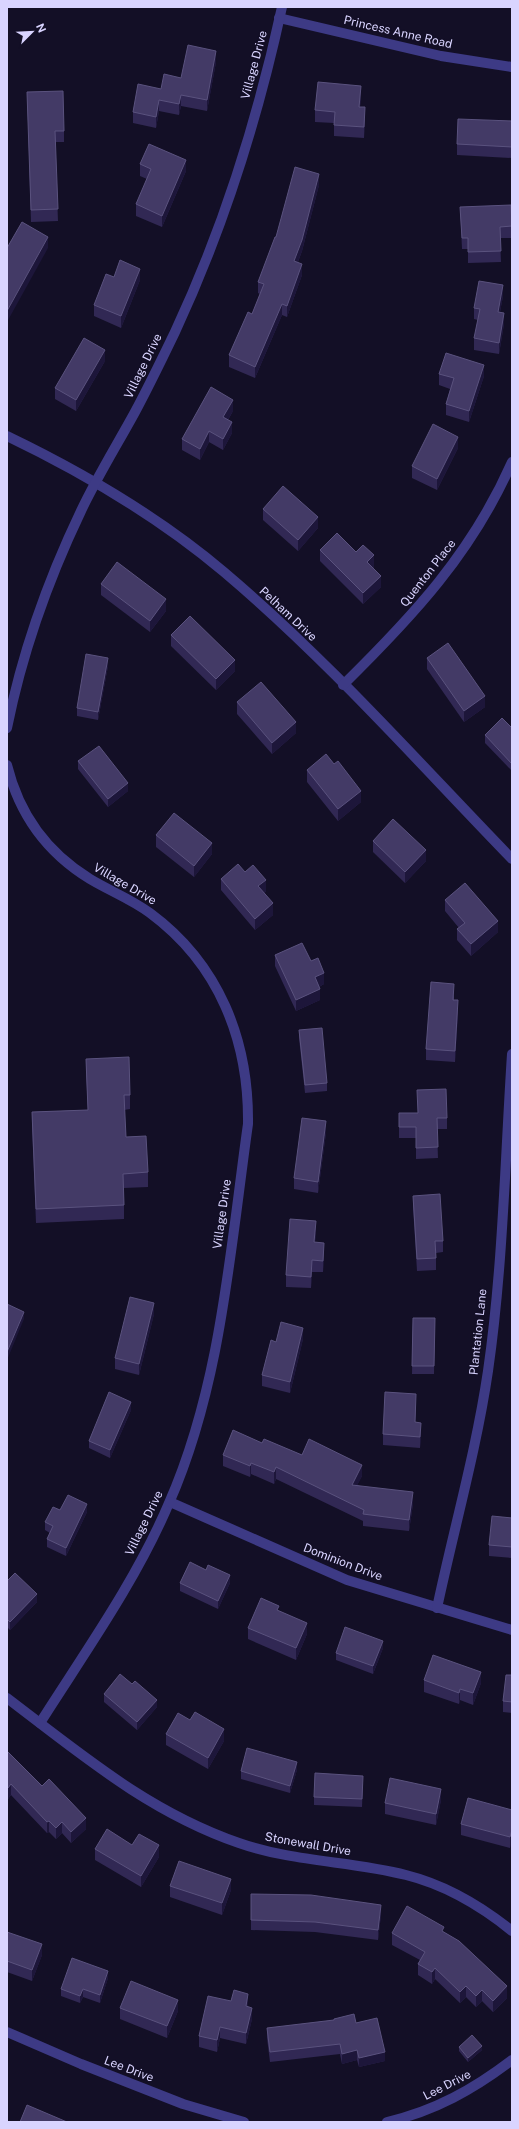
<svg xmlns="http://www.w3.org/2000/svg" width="519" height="2129" font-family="'Public Sans',sans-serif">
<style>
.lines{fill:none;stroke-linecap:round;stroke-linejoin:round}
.street{stroke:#3d3a85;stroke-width:10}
.wall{fill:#312854}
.shaded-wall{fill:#1d163a}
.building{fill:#433a66;stroke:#5a527e}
.labels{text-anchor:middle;stroke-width:3;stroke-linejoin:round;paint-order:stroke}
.street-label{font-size:12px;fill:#d9d4ff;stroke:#130f26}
</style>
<rect width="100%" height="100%" fill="#130f26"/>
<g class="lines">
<!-- street -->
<g class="street">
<polyline points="279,18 441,56 512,67"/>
<path d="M 7,436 C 84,473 159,517 224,572 C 327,659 418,762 512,859"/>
<path d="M 343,685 C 413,616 472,553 512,462"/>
<path d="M 7,728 C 22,653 48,580 81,511 C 97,477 117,445 135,412 C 149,386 162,359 175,332 C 223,229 258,118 282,7"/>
<path d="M 7,765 C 19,814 46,852 90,879 C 110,891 131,899 150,913 C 219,964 249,1040 248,1124 C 230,1251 221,1385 169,1503 C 136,1581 85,1652 40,1723"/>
<polyline points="170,1502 347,1580 512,1630"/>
<path d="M 437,1608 C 454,1528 476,1452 488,1371 C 503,1267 505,1160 512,1054"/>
<path d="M 7,1698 C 82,1755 149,1812 239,1843 C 293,1862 351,1861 406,1875 C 446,1885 481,1906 512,1931"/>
<polyline points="7,2032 81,2064 183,2104 244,2122"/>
<path d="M 387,2122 C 435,2111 474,2089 512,2060"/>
</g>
</g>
<!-- wall -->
<g class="wall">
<polygon points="216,62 207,111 181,106 179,115 159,111 156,128 133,123 133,112 161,89 181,78"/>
<polygon points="27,92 64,131 64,142 55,142 58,221 31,222"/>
<polygon points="361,97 360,107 365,118 364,138 334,136 334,123 315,122 315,110"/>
<polygon points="512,121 512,158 457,155 457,144"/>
<polygon points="140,164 186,171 162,227 136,216 136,204 147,179 140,176"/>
<polygon points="319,185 302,251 298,262 302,275 287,317 282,315 255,378 229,367 229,355 252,314 260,294 258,293 258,282 276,237"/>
<polygon points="460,207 512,226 512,238 500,238 501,262 468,263 468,249 462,249"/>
<polygon points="140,280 121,328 94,316 94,305"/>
<polygon points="503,296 500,312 504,324 499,354 474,350 474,338 478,320 474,319 474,308"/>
<polygon points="105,361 76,411 55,399 55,388"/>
<polygon points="439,374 484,376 469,422 446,415 446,404 450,389 439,385"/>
<polygon points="233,411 228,420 232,433 223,450 209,442 200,460 182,450 182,439"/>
<polygon points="458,448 437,490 412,478 412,466"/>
<polygon points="263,509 318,528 298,551 263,520"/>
<polygon points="320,550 356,552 374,567 373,568 381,587 363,604 320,561"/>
<polygon points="101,584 166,611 150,632 101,595"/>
<polygon points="512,592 512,604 511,604 511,593"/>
<polygon points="171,635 235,671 216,690 171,646"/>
<polygon points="427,658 485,707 464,722 427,669"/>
<polygon points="108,666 98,720 77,716 77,708"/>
<polygon points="237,702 296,733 272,754 237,714"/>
<polygon points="512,728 512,771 485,743 485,735"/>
<polygon points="78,761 128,791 108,807 78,769"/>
<polygon points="334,764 361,802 338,821 307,782 307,770"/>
<polygon points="156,835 212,854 194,877 156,847"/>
<polygon points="373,841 426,861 405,883 373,852"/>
<polygon points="245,872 266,891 264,893 273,915 255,930 221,890 221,879"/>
<polygon points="445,900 498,932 471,956 457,940 457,929 459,928 445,911"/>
<polygon points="275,955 311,961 324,984 319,987 320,1000 296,1011 275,966"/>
<polygon points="454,995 454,1000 458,1012 455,1062 426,1060 426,1049"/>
<polygon points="299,1030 327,1083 327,1091 305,1093 299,1038"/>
<polygon points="86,1059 130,1095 130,1109 124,1110 126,1137 148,1172 148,1187 124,1188 124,1219 36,1223 32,1127 32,1112 88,1110 86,1073"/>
<polygon points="399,1113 447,1118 447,1129 437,1129 438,1158 416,1159 416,1138 399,1138"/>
<polygon points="326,1133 318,1193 294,1189 294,1178"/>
<polygon points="413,1196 443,1241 443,1252 436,1253 436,1270 417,1271 413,1207"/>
<polygon points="316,1232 315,1242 324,1254 323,1272 312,1272 311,1288 286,1287 286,1275"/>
<polygon points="154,1314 139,1375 115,1369 115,1358"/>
<polygon points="413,1318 435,1318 434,1374 412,1374"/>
<polygon points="303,1339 290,1393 262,1386 262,1375 276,1342"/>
<polygon points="416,1406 415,1422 421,1434 420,1448 383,1445 383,1434"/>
<polygon points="131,1410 110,1458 89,1448 89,1441"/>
<polygon points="262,1443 302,1455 362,1476 357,1485 413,1504 409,1531 363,1526 363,1521 276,1479 274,1484 251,1474 250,1477 223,1466 223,1455"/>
<polygon points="60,1510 87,1512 66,1556 47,1547 47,1539 50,1533 45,1530 45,1522"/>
<polygon points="512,1518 512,1558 489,1556 489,1545"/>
<polygon points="206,1570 230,1583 218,1609 180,1591 180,1583"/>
<polygon points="7,1581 37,1602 10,1630 7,1627"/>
<polygon points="279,1611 307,1634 296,1660 248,1639 248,1628"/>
<polygon points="383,1648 373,1674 336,1660 336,1653"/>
<polygon points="512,1675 512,1713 503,1712 503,1701"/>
<polygon points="424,1680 481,1683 473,1705 460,1700 459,1704 424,1692"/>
<polygon points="132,1684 157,1707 137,1730 104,1702 104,1694"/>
<polygon points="166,1734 224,1741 208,1769 166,1745"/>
<polygon points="7,1751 86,1829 71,1843 62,1833 56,1839 49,1832 47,1833 11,1795 8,1799 7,1798"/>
<polygon points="297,1770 290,1793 241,1779 241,1771"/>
<polygon points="363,1784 362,1807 314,1805 314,1797"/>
<polygon points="441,1800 436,1825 385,1814 385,1803"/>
<polygon points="512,1810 510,1848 461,1835 461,1824"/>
<polygon points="132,1845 159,1857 141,1887 95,1860 95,1849"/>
<polygon points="170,1886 231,1890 222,1915 170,1897"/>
<polygon points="251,1894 381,1915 378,1940 315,1932 251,1930"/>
<polygon points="7,1932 42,1955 32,1981 7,1972"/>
<polygon points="444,1932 507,1998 493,2012 482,2001 476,2007 466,1997 460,2003 435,1979 432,1984 418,1975 418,1964 420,1960 392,1945 392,1933"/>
<polygon points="108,1978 100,2003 83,1997 80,2003 61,1996 61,1989"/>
<polygon points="248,2005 248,2007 252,2019 246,2044 220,2038 217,2052 199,2047 199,2036"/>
<polygon points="120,2008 178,2011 167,2038 120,2019"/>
<polygon points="356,2023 385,2061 359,2067 357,2060 342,2064 340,2054 270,2062 267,2038 267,2028"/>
<polygon points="459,2047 482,2050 468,2062 459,2051"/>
</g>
<!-- shaded-wall -->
<g class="shaded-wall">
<polygon points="216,51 216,62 207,111 207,100"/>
<polygon points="361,86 361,97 359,118 359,107"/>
<polygon points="181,95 181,106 179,115 179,104"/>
<polygon points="159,100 159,111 156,128 156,117"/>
<polygon points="365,107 365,118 364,138 364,127"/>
<polygon points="186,160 186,171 162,227 162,216"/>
<polygon points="319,174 319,185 302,251 294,272 294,261"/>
<polygon points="48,237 48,248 7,322 7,311"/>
<polygon points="302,264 302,275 287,317 287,306"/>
<polygon points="140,269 140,280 121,328 121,316"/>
<polygon points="503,285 503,296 498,323 498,312"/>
<polygon points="282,304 282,315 255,378 255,367"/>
<polygon points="504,313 504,324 499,354 499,343"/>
<polygon points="105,350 105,361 76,411 76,400"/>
<polygon points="484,365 484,376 469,422 469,411"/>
<polygon points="233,400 233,411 223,428 223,417"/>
<polygon points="232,422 232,433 223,450 223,439"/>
<polygon points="209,431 209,442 200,460 200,449"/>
<polygon points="458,437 458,448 437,490 437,479"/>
<polygon points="318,517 318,528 298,551 298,540"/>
<polygon points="374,555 374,567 367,573 367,562"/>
<polygon points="381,576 381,587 363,604 363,593"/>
<polygon points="166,599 166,611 150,632 150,621"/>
<polygon points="108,658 108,666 98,720 98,712"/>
<polygon points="235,660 235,671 216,690 216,679"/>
<polygon points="485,696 485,707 464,722 464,711"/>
<polygon points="296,722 296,733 272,754 272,743"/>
<polygon points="128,783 128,791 108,807 108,799"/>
<polygon points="361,791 361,802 338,821 338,809"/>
<polygon points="212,843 212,854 194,877 194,866"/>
<polygon points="426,850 426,861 405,883 405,872"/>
<polygon points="266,880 266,891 258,897 258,886"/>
<polygon points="273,903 273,915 255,930 255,919"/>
<polygon points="498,921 498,932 471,956 471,944"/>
<polygon points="324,973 324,984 315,989 315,977"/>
<polygon points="320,989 320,1000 296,1011 296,1000"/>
<polygon points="458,1000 458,1012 455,1062 455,1051"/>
<polygon points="326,1121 326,1133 318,1193 318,1182"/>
<polygon points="316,1221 316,1232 314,1254 314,1242"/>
<polygon points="324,1243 324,1254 323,1272 323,1261"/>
<polygon points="312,1260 312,1272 311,1288 311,1277"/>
<polygon points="154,1303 154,1314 139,1375 139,1364"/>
<polygon points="24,1312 24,1319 7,1360 7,1352"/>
<polygon points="303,1328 303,1339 290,1393 290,1382"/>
<polygon points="416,1394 416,1406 415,1434 415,1422"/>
<polygon points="131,1402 131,1410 110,1458 110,1450"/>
<polygon points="421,1423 421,1434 420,1448 420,1437"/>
<polygon points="251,1463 251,1474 250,1477 250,1466"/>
<polygon points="362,1465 362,1476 352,1496 352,1485"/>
<polygon points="276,1467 276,1479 274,1484 274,1472"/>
<polygon points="413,1492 413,1504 409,1531 409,1520"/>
<polygon points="87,1504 87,1512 66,1556 66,1548"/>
<polygon points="230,1575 230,1583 218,1609 218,1601"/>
<polygon points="37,1594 37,1602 10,1630 10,1622"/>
<polygon points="307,1623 307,1634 296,1660 296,1648"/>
<polygon points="383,1641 383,1648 373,1674 373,1666"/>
<polygon points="481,1672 481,1683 473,1705 473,1693"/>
<polygon points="460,1689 460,1700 459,1704 459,1693"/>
<polygon points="157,1700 157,1707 137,1730 137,1722"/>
<polygon points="224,1729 224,1741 208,1769 208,1758"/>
<polygon points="297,1762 297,1770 290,1793 290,1786"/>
<polygon points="11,1784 11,1795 8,1799 8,1788"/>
<polygon points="441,1789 441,1800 436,1825 436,1814"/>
<polygon points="86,1818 86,1829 71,1843 71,1832"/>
<polygon points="49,1821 49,1832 47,1833 47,1822"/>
<polygon points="62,1822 62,1833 56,1839 56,1828"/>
<polygon points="512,1830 512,1842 510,1848 510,1837"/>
<polygon points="159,1845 159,1857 141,1887 141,1876"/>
<polygon points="231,1879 231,1890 222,1915 222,1903"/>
<polygon points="381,1905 381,1915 378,1940 378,1930"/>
<polygon points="42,1944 42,1955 32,1981 32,1970"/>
<polygon points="435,1968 435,1979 432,1984 432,1972"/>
<polygon points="108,1971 108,1978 100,2003 100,1995"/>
<polygon points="466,1986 466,1997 460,2003 460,1992"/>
<polygon points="507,1986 507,1998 493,2012 493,2001"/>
<polygon points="83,1989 83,1997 80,2003 80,1996"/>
<polygon points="482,1990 482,2001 476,2007 476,1996"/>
<polygon points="248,1994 248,2005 246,2017 246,2006"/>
<polygon points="178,2000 178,2011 167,2038 167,2026"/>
<polygon points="252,2008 252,2019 246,2044 246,2033"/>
<polygon points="220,2027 220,2038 217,2052 217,2040"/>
<polygon points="482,2046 482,2050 468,2062 468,2058"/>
<polygon points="357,2050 357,2060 342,2064 342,2054"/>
<polygon points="385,2052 385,2061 359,2067 359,2058"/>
</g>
<!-- building -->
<g class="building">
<polygon points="188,45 216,51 207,100 181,95 179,104 159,100 156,117 133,112 138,84 161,89 164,74 181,78"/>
<polygon points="318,82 361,86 359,107 365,107 364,127 334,125 335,112 315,110"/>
<polygon points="63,91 64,131 55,131 58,209 31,210 27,92"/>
<polygon points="458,119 512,121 512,147 457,144"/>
<polygon points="149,144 186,160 162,216 136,204 151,169 140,164"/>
<polygon points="295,167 319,174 302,240 294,261 302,264 287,306 282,304 255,367 229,355 248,312 252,314 264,284 258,282 275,237 276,237"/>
<polygon points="511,205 512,226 500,227 501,251 468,252 468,238 462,238 460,207"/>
<polygon points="22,222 48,237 7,311 7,248"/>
<polygon points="120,260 140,269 121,316 94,305 106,274 114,277"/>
<polygon points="479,281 503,285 498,312 504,313 499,343 474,338 480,309 474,308"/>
<polygon points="84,338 105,350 76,400 55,388"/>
<polygon points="446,353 484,365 469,411 446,404 454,378 439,374"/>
<polygon points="211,387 233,400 223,417 232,422 223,439 209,431 200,449 182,439"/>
<polygon points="433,424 458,437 437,479 412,466"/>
<polygon points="283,486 318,517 298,540 263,509"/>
<polygon points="337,533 356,552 363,545 374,555 367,562 381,576 363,593 320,550"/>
<polygon points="117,562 166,599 150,621 101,584"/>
<polygon points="190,616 235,660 216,679 171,635"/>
<polygon points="448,643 485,696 464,711 427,658"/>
<polygon points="86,654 108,658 98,712 77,708"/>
<polygon points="261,682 296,722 272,743 237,702"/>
<polygon points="502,718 512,728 512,764 485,735"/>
<polygon points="99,746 128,783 108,799 78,761"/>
<polygon points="326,754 334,764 338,761 361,791 338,809 307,770"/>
<polygon points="174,813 212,843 194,866 156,835"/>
<polygon points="393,819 426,850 405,872 373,841"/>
<polygon points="238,864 245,872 253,865 266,880 258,886 273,903 255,919 221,879"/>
<polygon points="465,883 498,921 471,944 457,929 465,923 445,900"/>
<polygon points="302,943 311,961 318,958 324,973 315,977 320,989 296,1000 275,955"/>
<polygon points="431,982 454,984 453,1000 458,1000 455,1051 426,1049"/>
<polygon points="322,1028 327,1083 305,1085 299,1030"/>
<polygon points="129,1057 130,1095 124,1095 126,1137 146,1136 148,1172 123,1174 124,1205 36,1209 32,1112 88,1110 86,1059"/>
<polygon points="446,1089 447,1118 437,1118 438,1147 416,1148 416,1127 399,1127 399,1113 418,1113 417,1090"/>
<polygon points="302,1118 326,1121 318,1182 294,1178"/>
<polygon points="440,1194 443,1241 435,1241 436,1258 417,1259 413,1196"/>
<polygon points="290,1219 316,1221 314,1242 324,1243 323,1261 312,1260 311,1277 286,1275"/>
<polygon points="130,1297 154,1303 139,1364 115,1358"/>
<polygon points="7,1304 24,1312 7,1352"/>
<polygon points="413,1318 435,1318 434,1366 412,1366"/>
<polygon points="281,1322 303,1328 290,1382 262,1375 271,1340 276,1342"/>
<polygon points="109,1392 131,1402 110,1450 89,1441"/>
<polygon points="385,1392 416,1394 415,1422 421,1423 420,1437 383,1434"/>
<polygon points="233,1430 262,1443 264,1439 302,1455 309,1439 362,1465 352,1485 413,1492 409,1520 363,1514 364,1510 276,1467 274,1472 251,1463 250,1466 223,1455"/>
<polygon points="68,1495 87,1504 66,1548 47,1539 53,1526 45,1522 53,1507 60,1510"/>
<polygon points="492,1516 512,1518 512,1547 489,1545"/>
<polygon points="190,1562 206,1570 208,1565 230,1575 218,1601 180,1583"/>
<polygon points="15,1573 37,1594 10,1622 7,1619 7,1581"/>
<polygon points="261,1598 279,1606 277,1610 307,1623 296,1648 248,1628"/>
<polygon points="345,1627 383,1641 373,1666 336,1653"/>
<polygon points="433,1655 481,1672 473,1693 460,1689 459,1693 424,1680"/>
<polygon points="120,1674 132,1684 135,1681 157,1700 137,1722 104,1694"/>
<polygon points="506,1675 512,1675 512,1702 503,1701"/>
<polygon points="195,1712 224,1729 208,1758 166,1734 178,1713 190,1720"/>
<polygon points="247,1748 297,1762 290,1786 241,1771"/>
<polygon points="7,1751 42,1786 49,1779 86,1818 71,1832 62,1822 56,1828 49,1821 47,1822 11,1784 8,1788 7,1787"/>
<polygon points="315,1773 363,1776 362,1799 314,1797"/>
<polygon points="390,1778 441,1789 436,1814 385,1803"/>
<polygon points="468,1798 512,1810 512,1830 510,1837 461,1824"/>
<polygon points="107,1829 132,1845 139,1834 159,1845 141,1876 95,1849"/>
<polygon points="179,1861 231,1879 222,1903 170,1886"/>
<polygon points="251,1894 311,1895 381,1905 378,1930 315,1922 251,1920"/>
<polygon points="407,1906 444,1927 442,1931 459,1941 507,1986 493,2001 482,1990 476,1996 466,1986 460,1992 435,1968 432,1972 418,1964 425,1952 392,1933"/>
<polygon points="7,1932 42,1944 32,1970 7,1961"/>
<polygon points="72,1958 108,1971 100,1995 83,1989 80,1996 61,1989"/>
<polygon points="131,1981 178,2000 167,2026 120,2008"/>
<polygon points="234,1990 248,1994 246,2006 252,2008 246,2033 220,2027 217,2040 199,2036 208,1996 231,2001"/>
<polygon points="354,2014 356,2023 377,2018 385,2052 359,2058 357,2050 342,2054 340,2044 270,2052 267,2028 334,2020 334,2019"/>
<polygon points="472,2035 482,2046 468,2058 459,2047"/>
<polygon points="27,2105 67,2122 20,2122"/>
</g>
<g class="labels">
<!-- street labels -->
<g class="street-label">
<text transform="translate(398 32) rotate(13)" y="4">Princess Anne Road</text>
<text transform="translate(254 65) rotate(-75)" y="4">Village Drive</text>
<text transform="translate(143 366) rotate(-64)" y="4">Village Drive</text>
<text transform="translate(428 573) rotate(-52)" y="4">Quenton Place</text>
<text transform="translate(288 614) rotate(43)" y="4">Pelham Drive</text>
<text transform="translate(125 884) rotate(30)" y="4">Village Drive</text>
<text transform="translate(222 1214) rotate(-82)" y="4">Village Drive</text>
<text transform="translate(478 1332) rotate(-84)" y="4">Plantation Lane</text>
<text transform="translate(144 1523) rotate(-64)" y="4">Village Drive</text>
<text transform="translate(343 1562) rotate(21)" y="4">Dominion Drive</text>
<text transform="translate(308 1844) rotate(10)" y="4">Stonewall Drive</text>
<text transform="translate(129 2069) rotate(21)" y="4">Lee Drive</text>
<text transform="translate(447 2085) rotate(-27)" y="4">Lee Drive</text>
</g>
</g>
<!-- border -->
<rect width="519" height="2129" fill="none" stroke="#d9d4ff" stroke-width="16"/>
<!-- north arrow -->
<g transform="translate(32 32) rotate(66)" stroke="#130f26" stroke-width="3" paint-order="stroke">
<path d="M0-3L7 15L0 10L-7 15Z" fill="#d9d4ff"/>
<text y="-6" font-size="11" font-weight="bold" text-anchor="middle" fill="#d9d4ff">N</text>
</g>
</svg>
